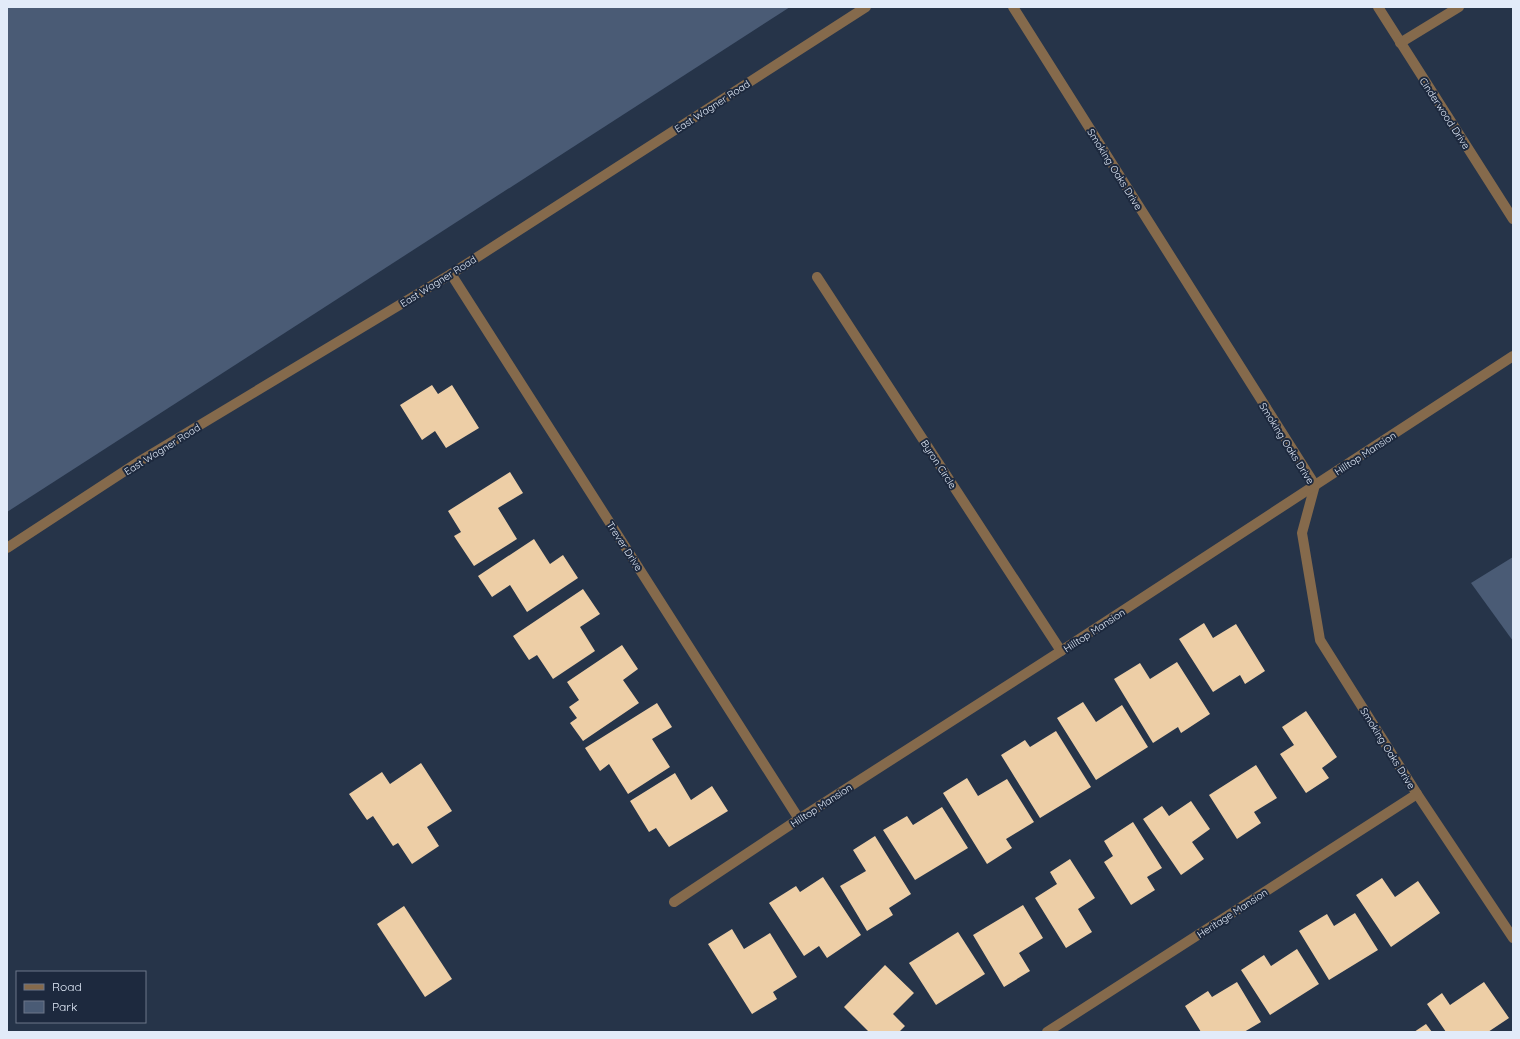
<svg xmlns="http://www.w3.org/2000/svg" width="1520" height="1039" font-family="Quicksand,sans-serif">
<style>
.green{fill:#4a5b75}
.building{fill:#edcea6}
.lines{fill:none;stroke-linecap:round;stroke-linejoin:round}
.minor{stroke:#856a4c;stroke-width:10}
.labels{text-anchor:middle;stroke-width:4;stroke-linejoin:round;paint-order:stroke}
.street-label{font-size:10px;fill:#e2ebf9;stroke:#1d293e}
</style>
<rect width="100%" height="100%" fill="#263449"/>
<!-- green -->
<g class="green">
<polygon points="7,7 790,7 7,512"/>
<polygon points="1513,557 1513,641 1471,583"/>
</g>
<!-- building -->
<g class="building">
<polygon points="432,385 438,394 452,385 479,428 446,448 435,431 422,440 400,405"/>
<polygon points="510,472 523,493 498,508 517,539 474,566 454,536 461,532 448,511"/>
<polygon points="534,539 550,564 563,555 578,578 527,612 510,585 492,597 478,576"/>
<polygon points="583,589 600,614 580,627 595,651 553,679 537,655 529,660 513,636"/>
<polygon points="1204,623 1213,638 1236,624 1265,671 1245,684 1240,675 1213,692 1179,639"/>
<polygon points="622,645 638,669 623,680 639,703 583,741 570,723 577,718 569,707 579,700 567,682"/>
<polygon points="1177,662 1210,714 1181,733 1178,727 1153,743 1114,679 1140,663 1150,679"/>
<polygon points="1083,702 1096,722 1122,705 1148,747 1096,780 1057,718"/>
<polygon points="657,703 672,727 652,739 670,767 628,794 609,764 600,771 585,748"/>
<polygon points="1306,711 1337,757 1322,768 1329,778 1306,793 1280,754 1294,745 1282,727"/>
<polygon points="1056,731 1091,787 1040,818 1001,755 1025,740 1030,747"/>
<polygon points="421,763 452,811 427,827 439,846 412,864 398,843 393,846 373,816 367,820 349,794 382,772 390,784"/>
<polygon points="1256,765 1277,798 1254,812 1261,823 1237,839 1209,795"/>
<polygon points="675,773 691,800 712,786 728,811 669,847 656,828 649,832 630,801"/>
<polygon points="967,778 978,796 1007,779 1034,822 1006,839 1012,848 987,864 943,793"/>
<polygon points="1191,801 1210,829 1192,842 1204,859 1181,875 1143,819 1162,806 1169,816"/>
<polygon points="942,807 968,848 915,880 883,830 907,816 913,825"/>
<polygon points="1133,822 1162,868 1147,877 1155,890 1131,905 1104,862 1113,856 1104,841"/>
<polygon points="875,836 911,894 889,908 893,915 867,931 840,886 866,871 853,850"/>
<polygon points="1070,859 1095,898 1078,909 1092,932 1066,948 1035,898 1057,884 1050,872"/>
<polygon points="823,877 861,935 827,958 819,946 804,956 769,903 796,886 800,892"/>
<polygon points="1382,878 1395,897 1418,881 1440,913 1391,947 1356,895"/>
<polygon points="1023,905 1043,938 1019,953 1030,971 1004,987 973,935"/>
<polygon points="404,906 452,979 425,997 377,924"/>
<polygon points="1355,913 1378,950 1329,980 1299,931 1327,914 1334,926"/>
<polygon points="732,929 744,949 770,933 797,977 773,992 777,999 752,1014 708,944"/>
<polygon points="958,932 985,974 936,1005 909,963"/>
<polygon points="1297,949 1319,984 1270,1015 1241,970 1264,955 1271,966"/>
<polygon points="885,965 914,993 893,1014 905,1026 899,1032 869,1032 844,1007"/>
<polygon points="1237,982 1261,1022 1244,1032 1201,1032 1185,1006 1208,991 1212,997"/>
<polygon points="1484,982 1509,1018 1488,1032 1446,1032 1427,1004 1442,993 1450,1005"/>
<polygon points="1426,1024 1432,1032 1414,1032"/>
</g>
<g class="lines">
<!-- minor -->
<g class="minor">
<polyline points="1013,7 1315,485 1302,533 1320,640 1417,794 1513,938"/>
<polyline points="1378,7 1513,219"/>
<polyline points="1400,43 1459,7"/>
<polyline points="451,274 799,819"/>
<polyline points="817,277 1061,651"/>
<polyline points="7,548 140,461 451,274 866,7"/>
<polyline points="674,902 799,819 1061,651 1513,356"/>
<polyline points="1047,1032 1417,794"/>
</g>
</g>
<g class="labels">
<!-- street labels -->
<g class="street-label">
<text transform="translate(712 106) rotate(-33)" y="4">East Wagner Road</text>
<text transform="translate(1445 113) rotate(57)" y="4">Cinderwood Drive</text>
<text transform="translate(1115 169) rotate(58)" y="4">Smoking Oaks Drive</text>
<text transform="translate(438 281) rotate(-32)" y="4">East Wagner Road</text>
<text transform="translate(1287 443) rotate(58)" y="4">Smoking Oaks Drive</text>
<text transform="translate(162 449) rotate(-32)" y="4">East Wagner Road</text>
<text transform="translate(1365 453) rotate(-33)" y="4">Hilltop Mansion</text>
<text transform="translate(939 464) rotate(57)" y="4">Byron Circle</text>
<text transform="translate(625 546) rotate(57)" y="4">Trever Drive</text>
<text transform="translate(1094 630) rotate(-33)" y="4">Hilltop Mansion</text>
<text transform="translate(1388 748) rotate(58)" y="4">Smoking Oaks Drive</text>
<text transform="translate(821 805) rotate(-33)" y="4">Hilltop Mansion</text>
<text transform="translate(1232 913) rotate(-33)" y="4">Heritage Mansion</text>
</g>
</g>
<!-- border -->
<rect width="1520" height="1039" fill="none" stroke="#e2ebf9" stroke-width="16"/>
<!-- legend -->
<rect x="16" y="971" width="130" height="52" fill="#1d293e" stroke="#6c7789"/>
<rect x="24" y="984" width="20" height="6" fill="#856a4c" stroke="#6c7789"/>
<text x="52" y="991" font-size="12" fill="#e2ebf9">Road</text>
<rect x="24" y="1001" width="20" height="12" fill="#4a5b75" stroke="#6c7789"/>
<text x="52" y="1011" font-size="12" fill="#e2ebf9">Park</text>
</svg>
